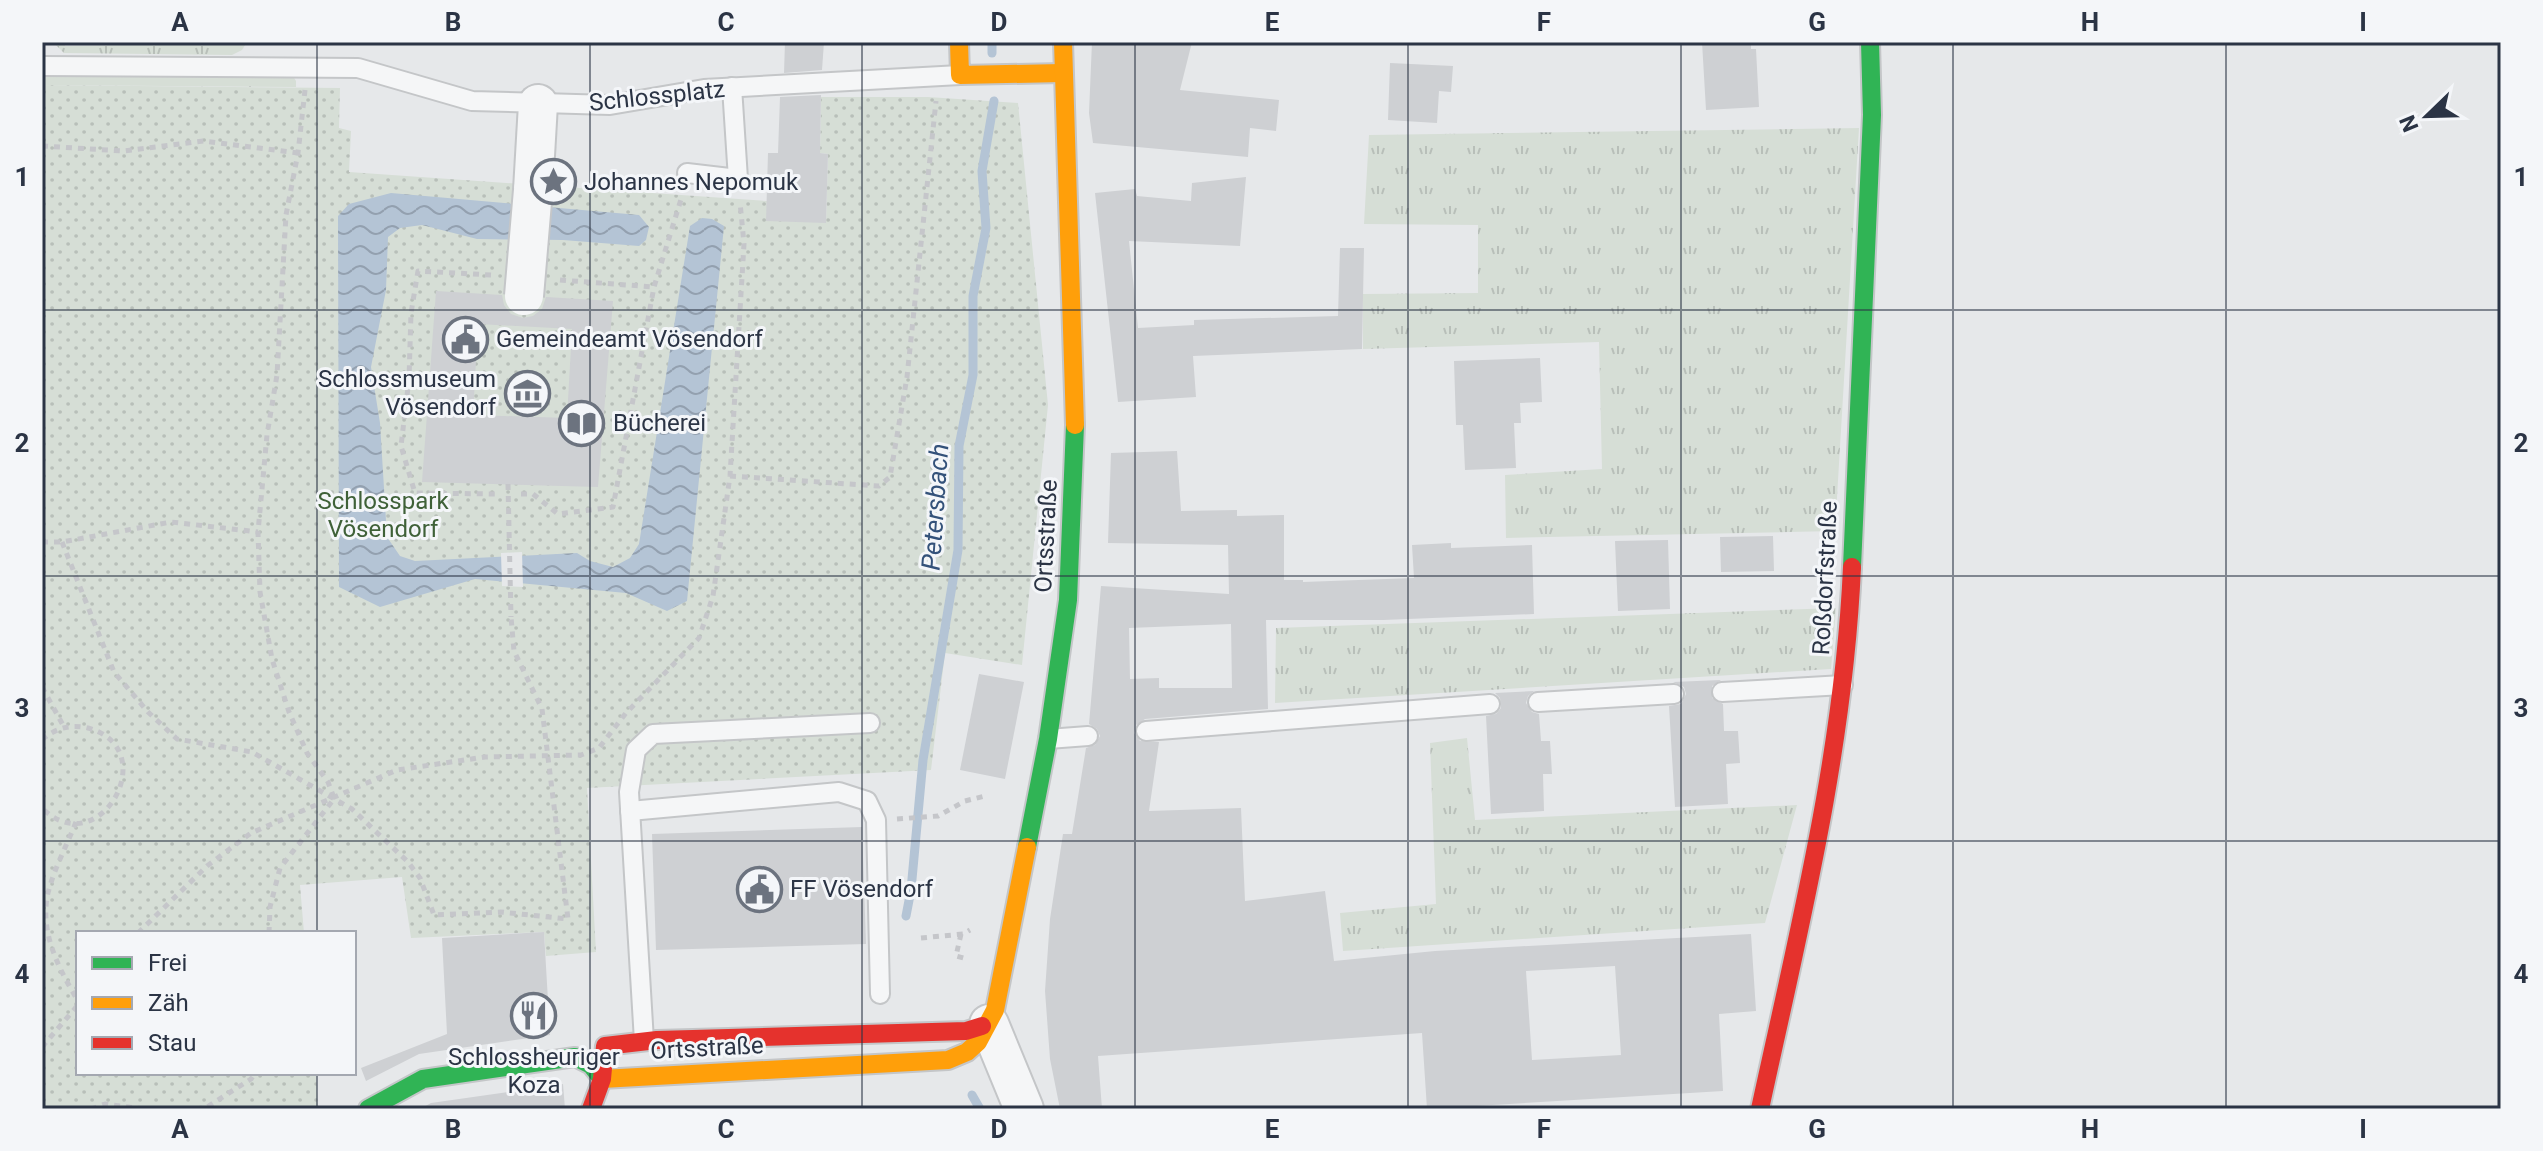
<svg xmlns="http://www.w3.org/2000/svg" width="2543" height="1151" font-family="Roboto,sans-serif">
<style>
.grass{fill:url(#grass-tufts)}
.park{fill:url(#park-dots)}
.water{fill:url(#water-waves)}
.pier{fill:#e6e8ea}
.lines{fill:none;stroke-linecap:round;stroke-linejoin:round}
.stream{stroke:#b4c4d5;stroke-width:9}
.building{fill:#ced0d3;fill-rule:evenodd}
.lane-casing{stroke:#c4c6c8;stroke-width:22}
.street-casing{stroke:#c4c6c8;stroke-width:42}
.fast-casing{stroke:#c4c6c8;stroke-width:22}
.slow-casing{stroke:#c4c6c8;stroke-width:22}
.jam-casing{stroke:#c4c6c8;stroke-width:22}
.path{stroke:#c5c6ca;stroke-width:5;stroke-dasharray:6 6;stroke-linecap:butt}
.lane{stroke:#f5f6f7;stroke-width:18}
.street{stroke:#f5f6f7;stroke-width:38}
.fast{stroke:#30b455;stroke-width:18}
.slow{stroke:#ff9f0a;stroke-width:18}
.jam{stroke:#e5322d;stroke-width:18}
.street-bridge-casing{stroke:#c4c6c8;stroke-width:42;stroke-linecap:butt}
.path-bridge{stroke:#c5c6ca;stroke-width:5;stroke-dasharray:6 6;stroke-linecap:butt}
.street-bridge{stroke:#f5f6f7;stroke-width:38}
.grid{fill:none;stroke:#2b3445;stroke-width:2;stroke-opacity:0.55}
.labels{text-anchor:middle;stroke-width:6;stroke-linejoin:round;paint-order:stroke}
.street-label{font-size:24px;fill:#2b3445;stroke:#f4f6f9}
.poi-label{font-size:24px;fill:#2b3445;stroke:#f4f6f9;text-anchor:start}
.park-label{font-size:24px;fill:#3f6138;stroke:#f4f6f9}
.water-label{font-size:26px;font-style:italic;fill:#34527a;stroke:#f4f6f9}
.neatline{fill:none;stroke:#2b3445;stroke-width:3}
.grid-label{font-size:26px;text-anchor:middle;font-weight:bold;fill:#2b3445}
</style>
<defs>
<pattern id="grass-tufts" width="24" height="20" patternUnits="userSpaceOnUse" patternTransform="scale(2)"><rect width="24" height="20" fill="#d6ded6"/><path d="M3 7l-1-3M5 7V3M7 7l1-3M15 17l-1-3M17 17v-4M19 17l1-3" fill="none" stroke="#b8bfb9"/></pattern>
<pattern id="park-dots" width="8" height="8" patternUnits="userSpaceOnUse" patternTransform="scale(2)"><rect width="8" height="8" fill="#d6ded6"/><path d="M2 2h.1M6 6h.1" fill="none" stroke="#b8bfb9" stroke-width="1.8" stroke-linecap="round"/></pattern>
<pattern id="water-waves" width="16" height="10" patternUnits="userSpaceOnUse" patternTransform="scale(2)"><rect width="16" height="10" fill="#b4c4d5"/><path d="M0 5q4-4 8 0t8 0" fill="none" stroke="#93a0af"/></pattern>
</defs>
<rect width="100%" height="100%" fill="#e6e8ea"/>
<!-- grass -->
<g class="grass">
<polygon points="53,42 64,42 65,46 127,45 127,42 247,42 242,50 232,55 64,53"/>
<polygon points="42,75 293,76 296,81 296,87 42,85"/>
<polygon points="1859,128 1835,531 1506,538 1505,475 1602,469 1599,342 1363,349 1363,294 1478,293 1478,225 1364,224 1369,135"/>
<polygon points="1836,608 1831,669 1275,703 1276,628"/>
<polygon points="1467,738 1475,820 1797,805 1765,923 1343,951 1340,913 1436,904 1430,743"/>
</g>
<!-- park -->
<polygon class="park" points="42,85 340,88 339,128 351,131 349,172 767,201 826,223 828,154 820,153 821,97 928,97 1018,103 1048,405 1022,665 945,653 931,770 587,788 596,952 546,956 544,932 411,938 402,877 300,885 304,933 78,933 78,1073 316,1073 318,1109 42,1109"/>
<!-- water -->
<polygon class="water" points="391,193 639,215 649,227 646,240 639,246 563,240 477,239 422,225 400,228 388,237 386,290 371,367 380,423 387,537 400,556 415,561 577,553 590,561 613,567 630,558 639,544 690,226 702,218 712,219 724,226 687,601 667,611 626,593 475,579 380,607 339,587 338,216 349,204"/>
<!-- pier -->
<polygon class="pier" points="522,552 523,587 502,586 501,553"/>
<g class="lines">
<!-- stream -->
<g class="stream">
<polyline points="992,53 992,42"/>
<polyline points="906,916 911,890 923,760 958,550 959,446 973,375 973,296 986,228 982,171 994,101"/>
<polyline points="972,1095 980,1109"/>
</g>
</g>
<!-- building -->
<g class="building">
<polygon points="785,42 824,42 822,70 784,73"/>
<polygon points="1092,42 1192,42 1180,90 1279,100 1276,131 1250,128 1248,157 1093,143 1089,113"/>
<polygon points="1702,42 1751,42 1751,49 1756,49 1759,107 1706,110"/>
<polygon points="1390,63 1453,66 1451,92 1439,91 1437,123 1388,120"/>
<polygon points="821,95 820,153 828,154 826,223 766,221 768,153 778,153 780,97"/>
<polygon points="1246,177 1240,246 1129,241 1138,328 1194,325 1194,320 1338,316 1340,248 1364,248 1362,349 1193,356 1196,397 1118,402 1095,193 1135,189 1137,196 1191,201 1192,183"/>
<path d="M 436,291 L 502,295 L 504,305 L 511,314 L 523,318 L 533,316 L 542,309 L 546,297 L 613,301 L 598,487 L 422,482 ZM 478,324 L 572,329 L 567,418 L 473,415 Z"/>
<polygon points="1540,358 1542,402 1520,403 1521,423 1514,423 1516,468 1465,470 1463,425 1456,425 1454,361"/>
<path d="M 1177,451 L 1181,511 L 1237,510 L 1237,516 L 1284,515 L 1284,580 L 1303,580 L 1303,582 L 1414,578 L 1412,545 L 1451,543 L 1451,548 L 1532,545 L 1534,614 L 1383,620 L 1266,620 L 1268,709 L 1145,719 L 1136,725 L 1134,733 L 1140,741 L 1159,742 L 1149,811 L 1241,808 L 1245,901 L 1325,891 L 1334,961 L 1435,951 L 1751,934 L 1756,1011 L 1719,1014 L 1723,1091 L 1427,1109 L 1422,1033 L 1098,1056 L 1102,1109 L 1060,1109 L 1050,1059 L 1045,991 L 1050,919 L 1063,834 L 1072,834 L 1086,748 L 1095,745 L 1100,736 L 1097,729 L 1089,724 L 1101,586 L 1229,594 L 1228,545 L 1108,543 L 1111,453 ZM 1231,624 L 1232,688 L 1159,688 L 1159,678 L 1130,679 L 1129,628 ZM 1615,966 L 1621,1055 L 1532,1060 L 1526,971 Z"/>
<polygon points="1773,536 1774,571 1721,572 1720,537"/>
<polygon points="1668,540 1670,609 1618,611 1615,541"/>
<polygon points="979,674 1024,682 1005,779 960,770"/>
<polygon points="1721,680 1712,686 1712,698 1723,704 1724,731 1738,731 1740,763 1726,764 1728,804 1675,807 1669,706 1681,704 1686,694 1684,687 1673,682"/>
<polygon points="1534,691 1528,696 1526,703 1532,712 1539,714 1541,741 1550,741 1552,774 1543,774 1544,811 1491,814 1486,716 1496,714 1501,708 1500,698 1495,693"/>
<polygon points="862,827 866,944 656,950 652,834"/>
<polygon points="544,932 550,1035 419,1054 366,1081 361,1068 447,1034 442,938"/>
<polygon points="563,1084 565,1109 420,1109 431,1103"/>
</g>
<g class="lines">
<defs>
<g id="lane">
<polyline points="42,66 358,68 472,101 610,105 704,89 960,75"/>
<polyline points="687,173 738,179 732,87"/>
<polyline points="1722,692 1843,685"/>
<polyline points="1538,702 1674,694"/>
<polyline points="1146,731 1490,704"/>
<polyline points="1048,739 1088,736"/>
<polyline points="630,811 839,792 867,801 876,820 880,994"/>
<polyline points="644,1041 629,792 636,750 653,734 870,723"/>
</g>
<g id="street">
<polyline points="533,190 538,104"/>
<polyline points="989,1024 1024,1109"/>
</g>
<g id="fast">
<polyline points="1852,567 1872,115 1870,42"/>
<polyline points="1027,847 1048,739 1068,600 1075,425"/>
<polyline points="368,1109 423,1079 575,1057 591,1065 602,1079"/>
</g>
<g id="slow">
<polyline points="959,42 960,75 1062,73"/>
<polyline points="1063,42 1075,425"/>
<polyline points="602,1079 948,1060 967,1052 978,1042 995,1010 1027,847"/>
</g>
<g id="jam">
<polyline points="591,1109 602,1079 605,1046 657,1040 966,1031 982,1026"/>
<path d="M 1760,1109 C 1799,929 1844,751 1852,567"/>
</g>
</defs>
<!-- lane casing -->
<use href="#lane" class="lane-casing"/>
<!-- street casing -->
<use href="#street" class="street-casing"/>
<!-- fast casing -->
<use href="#fast" class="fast-casing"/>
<!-- slow casing -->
<use href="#slow" class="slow-casing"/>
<!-- jam casing -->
<use href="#jam" class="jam-casing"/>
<!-- path -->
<g class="path">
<polyline points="305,90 298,153 286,215 277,375 267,435 258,532 260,592 272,659 289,712 307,753 328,782 334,798"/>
<polyline points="42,146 123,151 204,141 298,153"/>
<polyline points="491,275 418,271 411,313 409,379 401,446 415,493 499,494"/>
<polyline points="560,280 654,287"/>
<polyline points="730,476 879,486 890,477 907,377 936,101"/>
<polyline points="521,494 533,494 558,514 613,507 654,287 682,196"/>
<polyline points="42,542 62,542 171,522 258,532"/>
<polyline points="62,542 114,672 148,712 177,739 252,752 352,809 408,862 420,878 434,915 501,912 568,919 542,709 514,651 511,617"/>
<polyline points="42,687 64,727"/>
<path d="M 42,740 C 55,728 71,724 88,728 C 165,749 99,865 42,808"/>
<polyline points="897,819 938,816 965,801 985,796"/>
<path d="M 76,822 C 67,845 54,869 48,893 C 39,932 59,969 78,1001"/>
<polyline points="138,933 207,866 251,833 397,770 485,757 581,755 599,748 626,713 699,638 713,596 730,476 744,244 740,202"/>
<polyline points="269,933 270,907 280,868 334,799"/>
<polyline points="961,934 956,956 967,959"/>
<polyline points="921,938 963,934 970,930"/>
<polyline points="42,1047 78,1005"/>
<polyline points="91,1109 105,1104 145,1109"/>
<polyline points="196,1109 207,1107 251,1079 255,1073"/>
</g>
<!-- lane -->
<use href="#lane" class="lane"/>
<!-- street -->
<use href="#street" class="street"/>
<!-- fast -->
<use href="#fast" class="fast"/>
<!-- slow -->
<use href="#slow" class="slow"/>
<!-- jam -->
<use href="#jam" class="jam"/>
<defs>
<polyline id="street-bridge" points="524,296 533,190"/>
</defs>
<!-- street-bridge casing -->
<use href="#street-bridge" class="street-bridge-casing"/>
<!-- path-bridge -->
<polyline class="path-bridge" points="508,484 511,617"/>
<!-- street-bridge -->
<use href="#street-bridge" class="street-bridge"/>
</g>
<!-- grid -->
<path class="grid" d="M 317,42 L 317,933M 590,42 L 590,1109M 862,42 L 862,1109M 1135,42 L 1135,1109M 1408,42 L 1408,1109M 1681,42 L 1681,1109M 1953,42 L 1953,1109M 2226,42 L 2226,1109M 42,310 L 2501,310M 42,576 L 2501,576M 42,841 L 2501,841M 317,1073 L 317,1109"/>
<!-- icons -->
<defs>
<symbol id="sight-ring" viewBox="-11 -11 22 22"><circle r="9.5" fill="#f4f6f9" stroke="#6c737f" stroke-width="1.5"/><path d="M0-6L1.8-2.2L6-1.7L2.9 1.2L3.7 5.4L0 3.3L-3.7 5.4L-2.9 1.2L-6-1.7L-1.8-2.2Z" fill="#6c737f"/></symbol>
<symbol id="civic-ring" viewBox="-11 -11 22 22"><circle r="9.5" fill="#f4f6f9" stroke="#6c737f" stroke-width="1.5"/><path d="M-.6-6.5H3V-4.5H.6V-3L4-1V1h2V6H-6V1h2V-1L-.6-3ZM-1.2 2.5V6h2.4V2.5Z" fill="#6c737f"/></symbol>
<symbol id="museum-ring" viewBox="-11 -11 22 22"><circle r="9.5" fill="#f4f6f9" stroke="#6c737f" stroke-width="1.5"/><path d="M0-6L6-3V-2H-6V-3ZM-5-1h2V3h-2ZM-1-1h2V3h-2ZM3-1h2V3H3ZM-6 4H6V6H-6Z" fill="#6c737f"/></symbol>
<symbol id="library-ring" viewBox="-11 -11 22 22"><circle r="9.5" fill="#f4f6f9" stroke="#6c737f" stroke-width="1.5"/><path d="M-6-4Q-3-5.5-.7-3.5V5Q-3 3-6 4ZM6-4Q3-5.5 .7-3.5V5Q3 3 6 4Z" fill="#6c737f"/></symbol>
<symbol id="restaurant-ring" viewBox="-11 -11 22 22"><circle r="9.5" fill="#f4f6f9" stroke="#6c737f" stroke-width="1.5"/><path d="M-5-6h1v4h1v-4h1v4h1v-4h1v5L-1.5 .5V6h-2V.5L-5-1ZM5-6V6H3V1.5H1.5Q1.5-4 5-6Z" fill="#6c737f"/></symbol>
</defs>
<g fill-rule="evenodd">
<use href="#sight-ring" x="528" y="156" width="51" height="51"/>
<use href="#civic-ring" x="440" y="314" width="51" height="51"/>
<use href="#museum-ring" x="502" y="368" width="51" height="51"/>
<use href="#library-ring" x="556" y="398" width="51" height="51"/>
<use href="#civic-ring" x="734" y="864" width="51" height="51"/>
<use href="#restaurant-ring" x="508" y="990" width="51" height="51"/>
</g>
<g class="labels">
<!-- street labels -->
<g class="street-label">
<text transform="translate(657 96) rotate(-6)" y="8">Schlossplatz</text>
<text transform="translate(1046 536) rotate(-87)" y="8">Ortsstraße</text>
<text transform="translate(1825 578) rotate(-87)" y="8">Roßdorfstraße</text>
<text transform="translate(707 1048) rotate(-3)" y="8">Ortsstraße</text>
</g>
<!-- poi labels -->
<g class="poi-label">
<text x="584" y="190">Johannes Nepomuk</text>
<text x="496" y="347">Gemeindeamt Vösendorf</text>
<text x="496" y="387" text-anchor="end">Schlossmuseum<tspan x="496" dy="28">Vösendorf</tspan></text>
<text x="613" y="431">Bücherei</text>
<text x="790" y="897">FF Vösendorf</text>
<text x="534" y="1065" text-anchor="middle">Schlossheuriger<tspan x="534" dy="28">Koza</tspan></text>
</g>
<!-- park labels -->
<g class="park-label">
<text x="383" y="509">Schlosspark<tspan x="383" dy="28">Vösendorf</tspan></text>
</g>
<!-- water labels -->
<g class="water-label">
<text transform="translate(935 507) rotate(-86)" y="9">Petersbach</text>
</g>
</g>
<!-- border -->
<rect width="2543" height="1151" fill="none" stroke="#f4f6f9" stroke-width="88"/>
<!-- legend -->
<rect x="76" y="931" width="280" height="144" fill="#f4f6f9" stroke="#a4a8b1" stroke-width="2"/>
<rect x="92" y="957" width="40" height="12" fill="#30b455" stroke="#a4a8b1" stroke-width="2"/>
<text x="148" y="971" font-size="24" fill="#2b3445">Frei</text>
<rect x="92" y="997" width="40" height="12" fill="#ff9f0a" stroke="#a4a8b1" stroke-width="2"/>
<text x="148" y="1011" font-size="24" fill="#2b3445">Zäh</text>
<rect x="92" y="1037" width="40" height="12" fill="#e5322d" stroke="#a4a8b1" stroke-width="2"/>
<text x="148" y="1051" font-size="24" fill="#2b3445">Stau</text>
<!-- north arrow -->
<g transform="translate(2427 116) rotate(247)" stroke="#f4f6f9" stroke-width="6" paint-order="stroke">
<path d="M0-6L14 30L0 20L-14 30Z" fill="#2b3445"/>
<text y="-12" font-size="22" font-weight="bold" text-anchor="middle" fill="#2b3445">N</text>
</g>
<rect x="44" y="44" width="2455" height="1063" class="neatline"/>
<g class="grid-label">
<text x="180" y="31">A</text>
<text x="453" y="31">B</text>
<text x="726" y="31">C</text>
<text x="999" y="31">D</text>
<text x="1272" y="31">E</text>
<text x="1544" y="31">F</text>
<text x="1817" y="31">G</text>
<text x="2090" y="31">H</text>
<text x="2363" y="31">I</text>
<text x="22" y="186">1</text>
<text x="2521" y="186">1</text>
<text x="22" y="452">2</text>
<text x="2521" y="452">2</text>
<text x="22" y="717">3</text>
<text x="2521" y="717">3</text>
<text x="22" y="983">4</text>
<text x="2521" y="983">4</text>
<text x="180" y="1138">A</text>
<text x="453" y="1138">B</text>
<text x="726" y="1138">C</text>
<text x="999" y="1138">D</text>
<text x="1272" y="1138">E</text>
<text x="1544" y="1138">F</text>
<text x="1817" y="1138">G</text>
<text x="2090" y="1138">H</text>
<text x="2363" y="1138">I</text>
</g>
</svg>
